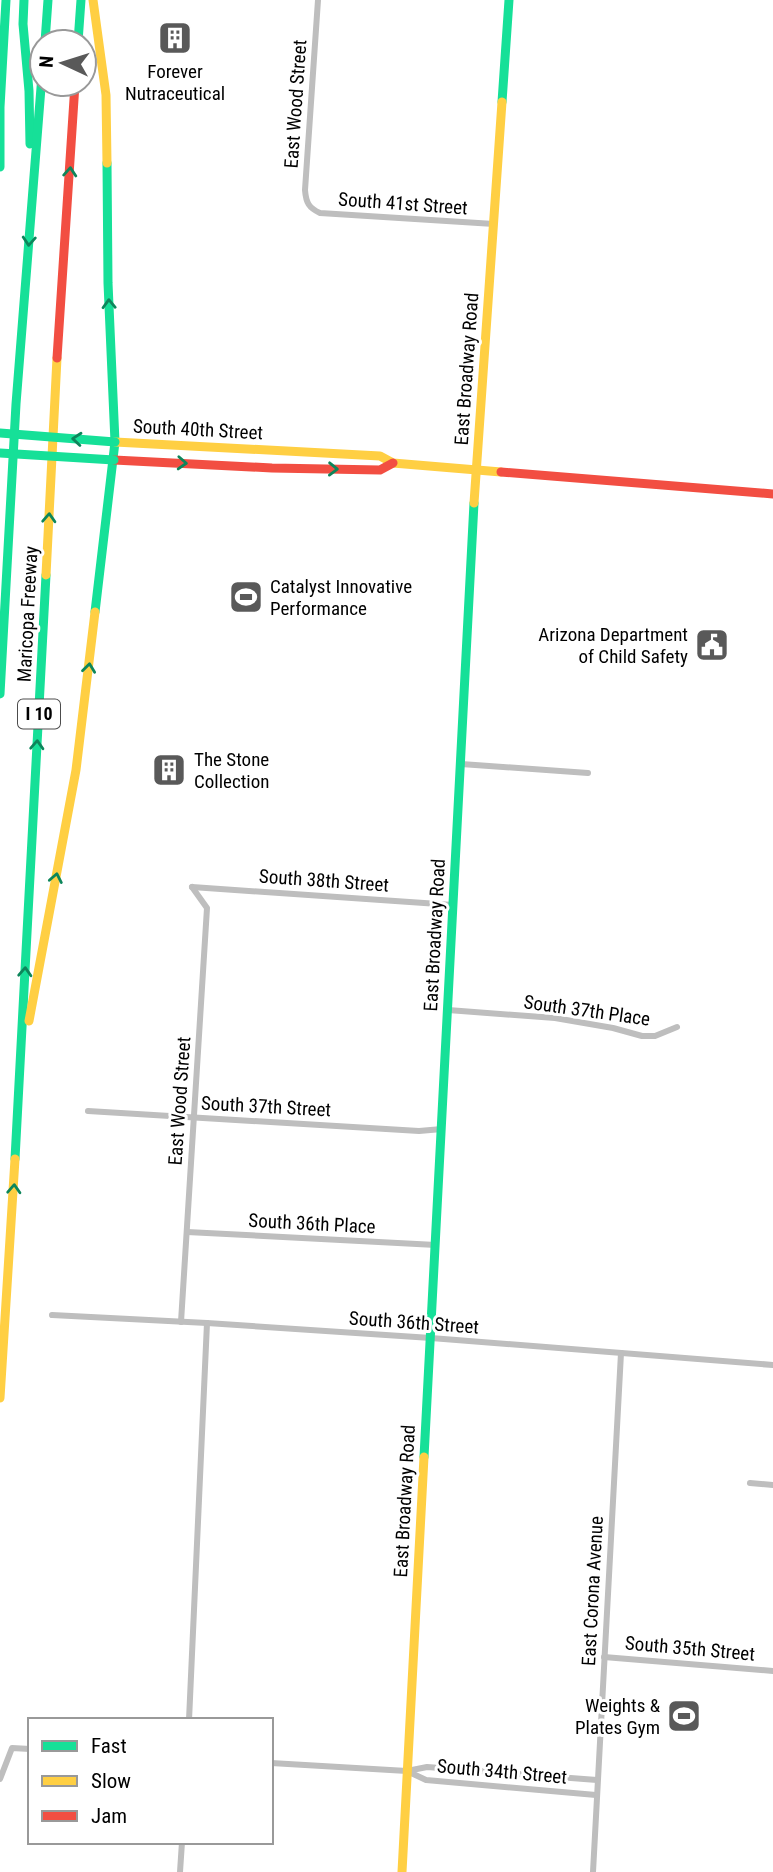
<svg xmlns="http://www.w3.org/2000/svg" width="773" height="1872" font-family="'Roboto Condensed',sans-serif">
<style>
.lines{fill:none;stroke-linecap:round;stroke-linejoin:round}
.street{stroke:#bebebe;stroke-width:6}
.fast{stroke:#16e098;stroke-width:9}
.slow{stroke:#ffcf43;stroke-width:9}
.jam{stroke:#f24e42;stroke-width:9}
.fast-bridge{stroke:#16e098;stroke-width:9}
.oneway{stroke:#0d865b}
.labels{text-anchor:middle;stroke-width:6;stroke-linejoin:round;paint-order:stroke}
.shield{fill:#fff;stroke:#4c4c4c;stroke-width:2}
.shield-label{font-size:18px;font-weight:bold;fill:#000}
.poi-label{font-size:19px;fill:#000;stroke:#fff;text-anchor:start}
.street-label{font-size:19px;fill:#000;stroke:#fff}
</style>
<rect width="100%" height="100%" fill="#fff"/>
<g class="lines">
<!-- street -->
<g class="street">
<path d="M 318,0 L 305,190 C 306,203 309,208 320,213 L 494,224"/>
<polyline points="461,764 588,773"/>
<polyline points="192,887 453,905"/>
<polyline points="448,1010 555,1018 613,1028 642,1036 655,1036 677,1027"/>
<polyline points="88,1111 419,1131 442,1129"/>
<polyline points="187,1232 436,1245"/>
<polyline points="52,1315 207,1323 431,1338 773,1365"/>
<polyline points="181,1322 207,908 192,887"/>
<polyline points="750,1483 773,1485"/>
<polyline points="604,1657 773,1671"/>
<polyline points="189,1720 207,1323"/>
<polyline points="271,1763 407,1771 427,1767 597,1780"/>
<polyline points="409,1772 426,1780 596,1795"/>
<polyline points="0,1779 12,1748 30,1749"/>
<polyline points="180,1872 182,1842"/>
<polyline points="593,1872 621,1353"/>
</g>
<!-- fast -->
<g class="fast">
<polyline points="24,0 23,24 29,91 30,144"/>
<polyline points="45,42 48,0"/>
<polyline points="78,42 81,0"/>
<polyline points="502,102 509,0"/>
<polyline points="0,167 0,107 6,0"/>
<polyline points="95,612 115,442 108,283 107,163"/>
<polyline points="0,694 16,404 42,75"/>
<polyline points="15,1159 46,575"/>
<polyline points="424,1457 474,503"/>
</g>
<!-- slow -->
<g class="slow">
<polyline points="93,0 106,95 107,163"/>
<polyline points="115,442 380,456 393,463 501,472"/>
<polyline points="474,503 502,102"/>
<polyline points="46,575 57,358"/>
<polyline points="29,1021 76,770 95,612"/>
<polyline points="0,1398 15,1159"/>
<polyline points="402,1872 424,1457"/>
</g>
<!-- jam -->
<g class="jam">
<polyline points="57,358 75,84"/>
<polyline points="114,460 272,468 380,470 393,463"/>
<polyline points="501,472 773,494"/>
</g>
<!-- fast-bridge -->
<g class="fast-bridge">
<polyline points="0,433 115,442"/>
<polyline points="0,453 114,460"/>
</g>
</g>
<!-- one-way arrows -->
<defs><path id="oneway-chevron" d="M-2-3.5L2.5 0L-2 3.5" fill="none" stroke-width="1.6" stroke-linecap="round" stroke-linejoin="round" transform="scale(1.75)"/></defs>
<g class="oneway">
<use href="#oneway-chevron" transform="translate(70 172) rotate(-86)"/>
<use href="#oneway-chevron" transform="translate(29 241) rotate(94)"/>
<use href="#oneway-chevron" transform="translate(109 304) rotate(-92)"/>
<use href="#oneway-chevron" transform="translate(77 439) rotate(-175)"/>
<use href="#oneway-chevron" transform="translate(182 463) rotate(3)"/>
<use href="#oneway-chevron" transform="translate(333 469) rotate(1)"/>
<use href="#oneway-chevron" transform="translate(49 518) rotate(-87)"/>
<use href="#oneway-chevron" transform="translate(89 668) rotate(-83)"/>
<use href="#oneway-chevron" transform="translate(37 745) rotate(-87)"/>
<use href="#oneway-chevron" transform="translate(56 878) rotate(-79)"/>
<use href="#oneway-chevron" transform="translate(25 972) rotate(-87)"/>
<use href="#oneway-chevron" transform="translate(14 1189) rotate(-87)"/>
</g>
<!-- icons -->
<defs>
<symbol id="building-square" viewBox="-11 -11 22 22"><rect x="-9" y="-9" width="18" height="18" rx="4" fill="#595959" stroke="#fff"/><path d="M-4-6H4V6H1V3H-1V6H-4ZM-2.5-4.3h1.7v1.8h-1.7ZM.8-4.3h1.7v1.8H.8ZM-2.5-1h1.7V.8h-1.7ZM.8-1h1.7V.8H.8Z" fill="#fff"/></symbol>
<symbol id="stadium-square" viewBox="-11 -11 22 22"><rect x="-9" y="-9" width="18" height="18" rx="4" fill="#595959" stroke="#fff"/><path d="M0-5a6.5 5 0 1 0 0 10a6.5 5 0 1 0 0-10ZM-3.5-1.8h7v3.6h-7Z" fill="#fff"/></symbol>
<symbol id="civic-square" viewBox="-11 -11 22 22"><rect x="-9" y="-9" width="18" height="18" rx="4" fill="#595959" stroke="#fff"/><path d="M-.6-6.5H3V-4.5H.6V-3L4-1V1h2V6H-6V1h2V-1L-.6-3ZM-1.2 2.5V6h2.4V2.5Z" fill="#fff"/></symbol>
</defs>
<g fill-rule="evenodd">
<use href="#building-square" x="156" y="19" width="38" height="38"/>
<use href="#stadium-square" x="227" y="578" width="38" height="38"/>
<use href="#civic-square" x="693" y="626" width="38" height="38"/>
<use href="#building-square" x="150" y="751" width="38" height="38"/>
<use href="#stadium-square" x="665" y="1697" width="38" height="38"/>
</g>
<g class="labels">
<!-- shield labels -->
<rect class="shield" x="18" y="699.5" width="42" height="29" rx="5"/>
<g class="shield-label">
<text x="39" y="720">I 10</text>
</g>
<!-- poi labels -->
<g class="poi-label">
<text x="175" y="78" text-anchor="middle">Forever<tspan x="175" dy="22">Nutraceutical</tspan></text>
<text x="270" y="593">Catalyst Innovative<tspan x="270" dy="22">Performance</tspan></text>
<text x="688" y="641" text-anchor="end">Arizona Department<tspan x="688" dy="22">of Child Safety</tspan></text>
<text x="194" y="766">The Stone<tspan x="194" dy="22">Collection</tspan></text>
<text x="660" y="1712" text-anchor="end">Weights &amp;<tspan x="660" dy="22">Plates Gym</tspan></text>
</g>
<!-- street labels -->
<g class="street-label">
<text transform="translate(295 104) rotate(-86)" y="7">East Wood Street</text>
<text transform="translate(403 203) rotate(4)" y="7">South 41st Street</text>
<text transform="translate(466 369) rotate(-86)" y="7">East Broadway Road</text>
<text transform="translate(198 429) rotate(3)" y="7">South 40th Street</text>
<text transform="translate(27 614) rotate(-87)" y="7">Maricopa Freeway</text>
<text transform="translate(324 880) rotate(4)" y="7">South 38th Street</text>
<text transform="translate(434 935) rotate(-87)" y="7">East Broadway Road</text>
<text transform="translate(587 1010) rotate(8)" y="7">South 37th Place</text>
<text transform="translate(179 1101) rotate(-86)" y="7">East Wood Street</text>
<text transform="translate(266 1106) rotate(3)" y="7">South 37th Street</text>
<text transform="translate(312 1223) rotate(3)" y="7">South 36th Place</text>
<text transform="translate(414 1322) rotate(4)" y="7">South 36th Street</text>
<text transform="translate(404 1501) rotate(-87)" y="7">East Broadway Road</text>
<text transform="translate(592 1591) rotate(-87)" y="7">East Corona Avenue</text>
<text transform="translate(690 1648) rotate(5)" y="7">South 35th Street</text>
<text transform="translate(502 1771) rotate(5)" y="7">South 34th Street</text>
</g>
</g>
<!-- legend -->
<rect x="28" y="1718" width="245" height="126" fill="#ffffff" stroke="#999999" stroke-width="2"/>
<rect x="42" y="1741" width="35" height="10" fill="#16e098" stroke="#999999" stroke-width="2"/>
<text x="91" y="1753" font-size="21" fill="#000000">Fast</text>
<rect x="42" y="1776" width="35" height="10" fill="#ffcf43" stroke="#999999" stroke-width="2"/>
<text x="91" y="1788" font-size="21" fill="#000000">Slow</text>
<rect x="42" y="1811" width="35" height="10" fill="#f24e42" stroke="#999999" stroke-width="2"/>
<text x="91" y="1823" font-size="21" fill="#000000">Jam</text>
<!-- north arrow -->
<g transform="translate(63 63) rotate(274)"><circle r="33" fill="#ffffff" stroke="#999999" stroke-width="2"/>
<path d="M0-5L12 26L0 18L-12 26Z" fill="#595959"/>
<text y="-10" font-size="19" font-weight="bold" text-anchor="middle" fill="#000000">N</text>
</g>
</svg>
